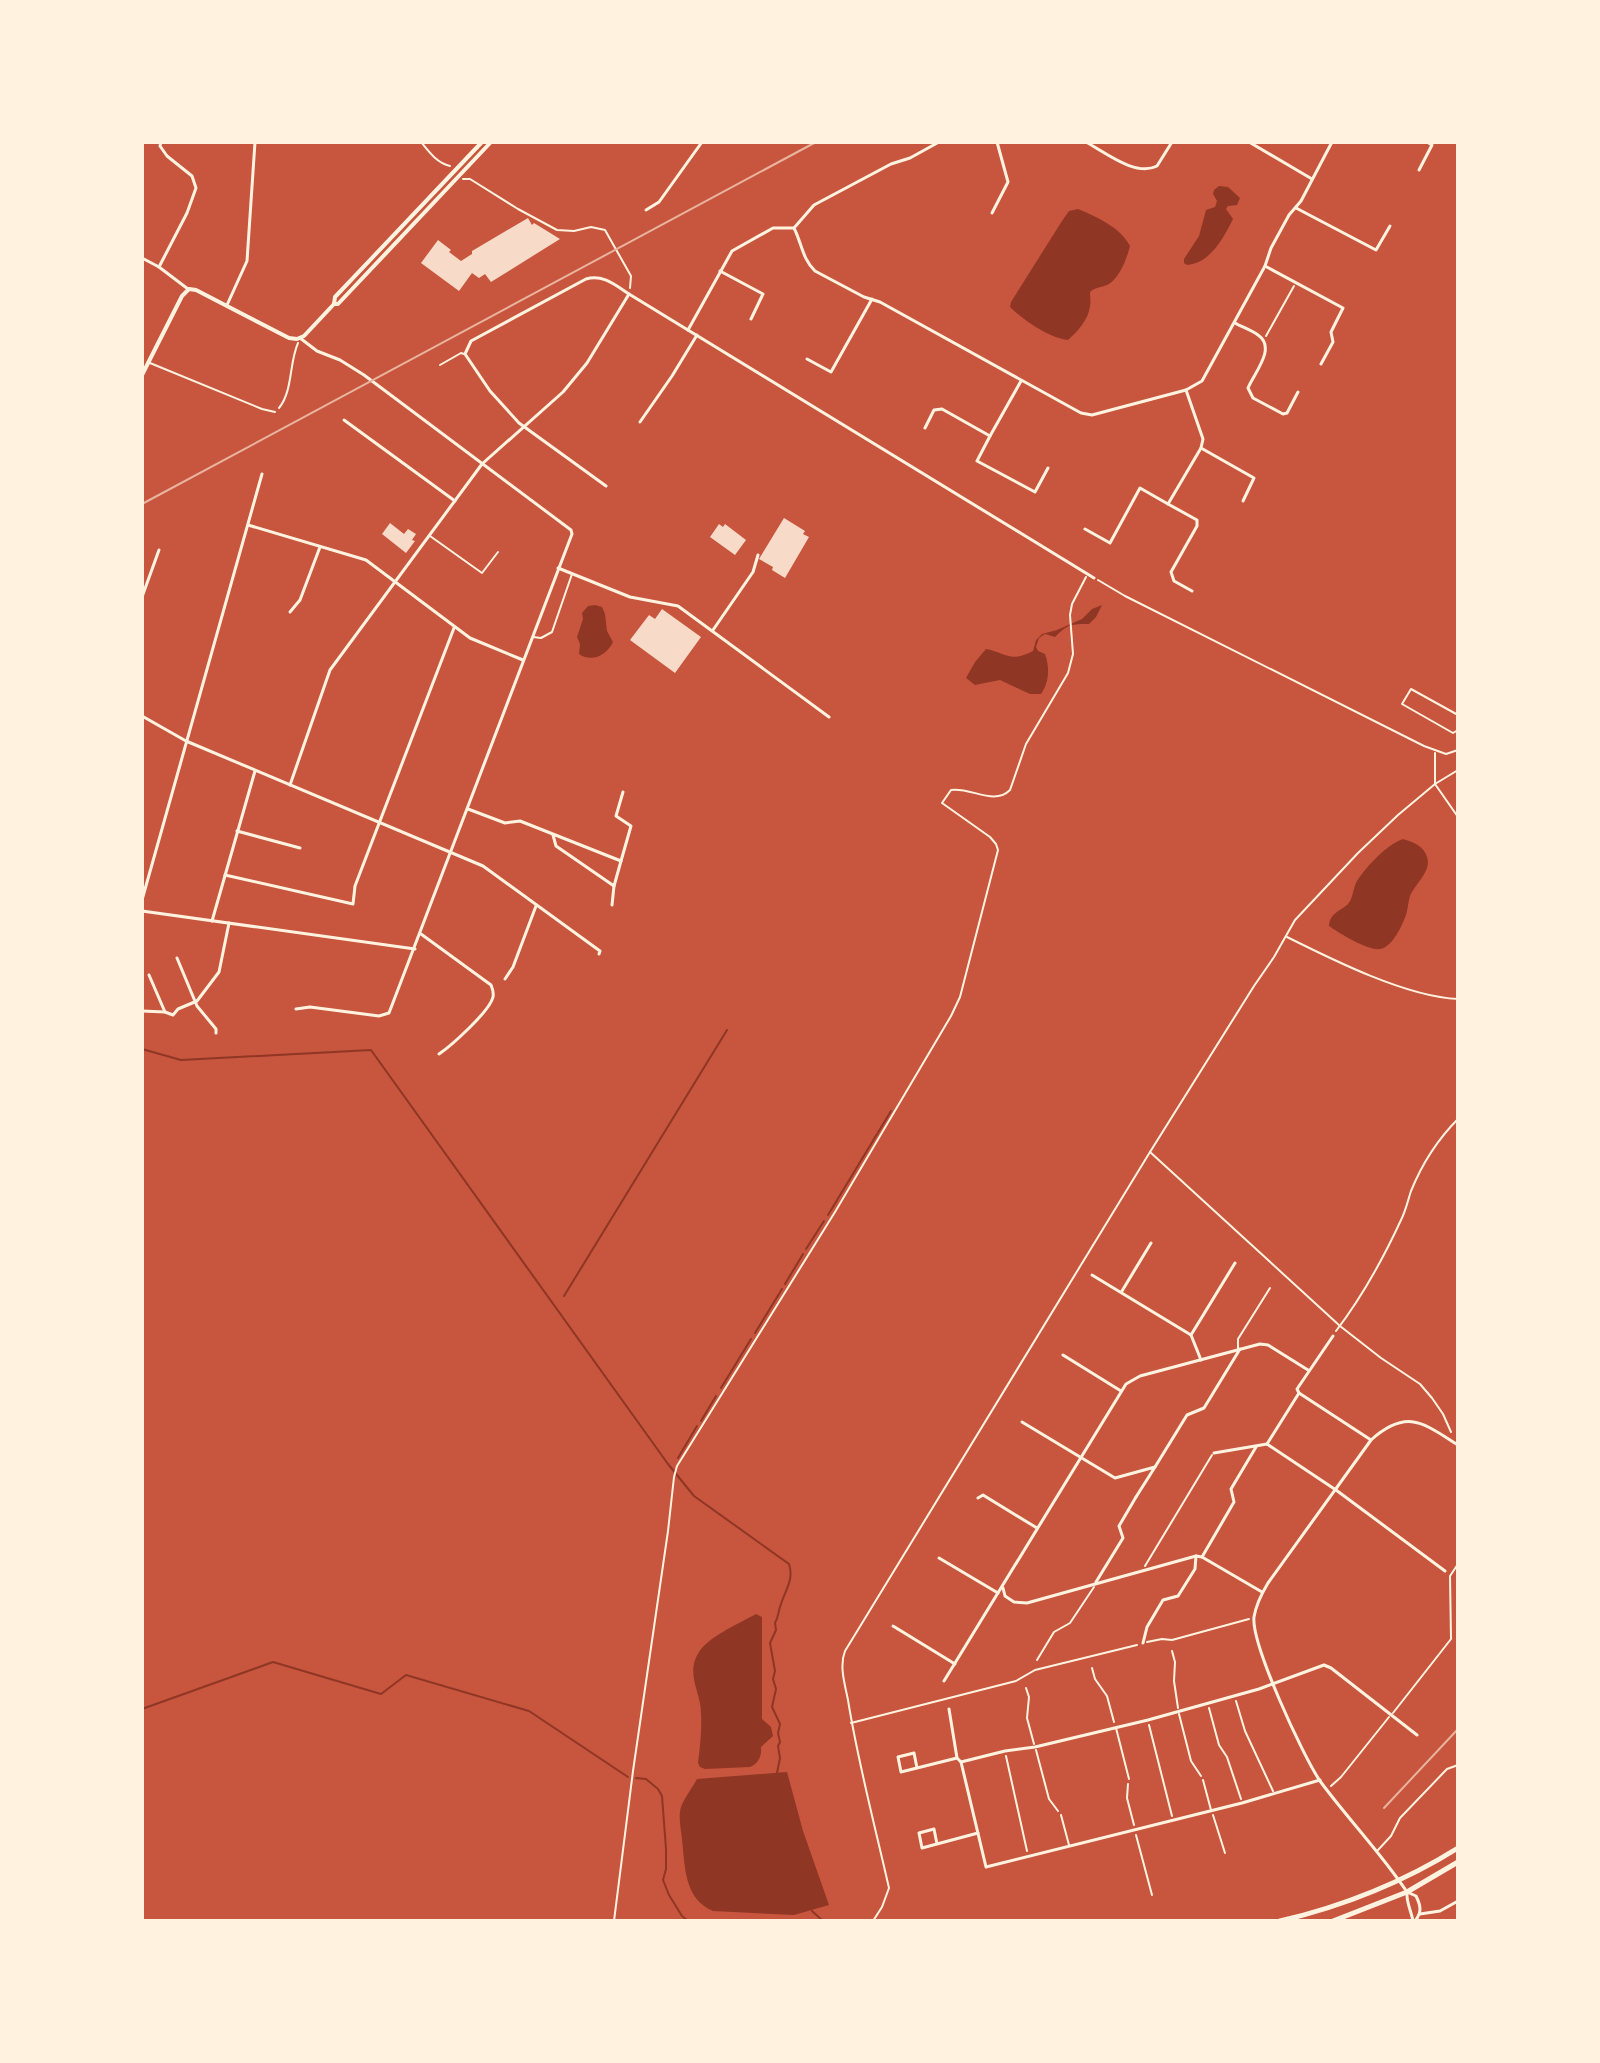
<svg xmlns="http://www.w3.org/2000/svg" width="1600" height="2063" font-family="Rubik,sans-serif">
<style>
.water{fill:#8f3625}
.lines{fill:none;stroke-linecap:round;stroke-linejoin:round}
.stream{stroke:#8f3625;stroke-width:2}
.building{fill:#f7dbc8}
.path{stroke:#fff3e0;stroke-width:2}
.service{stroke:#fff3e0;stroke-width:2}
.pedestrian{stroke:#fff3e0;stroke-width:3}
.minor{stroke:#fff3e0;stroke-width:3}
.tertiary{stroke:#fff3e0;stroke-width:4}
.primary{stroke:#fff3e0;stroke-width:5}
.tram{stroke:#e9b49f;stroke-width:2}
.rail{stroke:#e9b49f;stroke-width:2}
</style>
<rect width="100%" height="100%" fill="#c8553d"/>
<!-- water -->
<g class="water">
<path d="M 1219,186 L 1228,187 L 1240,198 L 1237,205 L 1228,206 L 1226,209 L 1233,219 C 1223,239 1210,263 1187,265 L 1184,263 L 1184,259 L 1199,236 L 1206,210 L 1215,207 L 1217,201 L 1213,194 L 1214,190 Z"/>
<path d="M 1078,209 C 1097,217 1120,227 1130,246 C 1127,258 1120,277 1109,284 C 1102,288 1097,286 1090,292 C 1090,297 1091,301 1090,306 C 1089,319 1077,332 1068,340 C 1049,338 1023,320 1010,307 L 1011,302 L 1062,221 L 1069,211 Z"/>
<path d="M 595,605 L 602,607 L 605,614 L 607,631 L 613,642 C 607,655 592,663 579,654 L 580,644 L 577,637 L 583,619 L 582,613 L 588,606 Z"/>
<path d="M 1102,605 L 1096,617 L 1089,624 C 1071,624 1068,624 1055,637 L 1045,634 L 1039,638 L 1036,647 L 1038,651 L 1045,654 C 1050,667 1049,683 1041,694 L 1030,694 L 1000,680 L 975,685 L 966,678 L 975,662 L 986,649 C 1006,653 1010,663 1033,651 L 1036,640 L 1042,634 L 1057,630 L 1082,619 L 1092,609 Z"/>
<path d="M 1403,839 C 1413,842 1424,846 1427,857 C 1432,871 1415,884 1410,896 C 1408,902 1408,909 1406,915 C 1402,925 1393,947 1380,949 C 1368,951 1339,933 1329,926 C 1330,913 1339,912 1348,904 C 1353,899 1353,888 1357,881 C 1367,866 1386,845 1403,839 Z"/>
<path d="M 756,1614 L 762,1617 L 762,1719 L 771,1727 L 773,1736 L 761,1747 C 762,1756 758,1764 750,1767 L 705,1769 L 700,1767 L 698,1763 C 700,1747 702,1730 701,1713 C 701,1692 685,1674 699,1652 C 708,1637 740,1623 756,1614 Z"/>
<path d="M 787,1772 L 803,1831 L 829,1905 L 794,1915 L 713,1911 C 684,1899 685,1866 682,1839 C 681,1829 678,1817 681,1807 C 685,1797 692,1788 697,1779 Z"/>
</g>
<g class="lines">
<!-- stream -->
<g class="stream">
<path d="M 142,1049 L 181,1060 L 371,1050 L 668,1464 L 694,1496 L 789,1564 C 794,1579 786,1589 781,1604 C 778,1611 779,1616 775,1623 L 776,1630 L 770,1643 L 775,1671 L 773,1679 L 776,1689 L 772,1707 L 780,1724 L 778,1733 L 780,1742 L 778,1746 L 780,1758 L 777,1773"/>
<polyline points="828,1215 891,1111"/>
<polyline points="806,1249 824,1221"/>
<polyline points="785,1284 803,1254"/>
<polyline points="564,1296 727,1030"/>
<polyline points="755,1333 782,1289"/>
<polyline points="721,1388 751,1339"/>
<polyline points="701,1421 716,1396"/>
<polyline points="678,1458 697,1426"/>
<polyline points="142,1709 273,1662 381,1694 406,1675 529,1711 628,1777"/>
<polyline points="636,1778 646,1779 658,1789 662,1796 666,1849 666,1869 663,1880 669,1895 682,1916 688,1921"/>
<polyline points="812,1911 823,1921"/>
</g>
</g>
<!-- building -->
<g class="building">
<polygon points="528,218 532,225 534,223 560,239 491,282 485,274 479,278 472,273 459,291 421,263 438,240 451,250 449,252 461,261 472,254 472,251"/>
<polygon points="784,518 805,531 803,534 809,537 785,578 772,570 773,567 759,559"/>
<polygon points="390,523 404,534 408,529 416,534 412,540 415,541 406,553 382,534"/>
<polygon points="719,524 723,527 725,524 746,540 735,555 710,537"/>
<polygon points="662,609 701,637 675,673 630,640 649,615 655,619"/>
</g>
<g class="lines">
<!-- path -->
<g class="path">
<path d="M 421,142 C 429,152 437,163 450,166"/>
<polyline points="463,179 470,179 518,209 557,230 574,231 591,227 605,230 631,276 630,288"/>
<polyline points="1266,336 1294,286"/>
<path d="M 279,408 C 293,391 289,363 298,343"/>
<polyline points="1098,580 1125,596 1424,746 1446,754 1458,750"/>
<polyline points="1435,753 1435,784 1458,817"/>
<path d="M 1287,937 C 1333,960 1407,997 1458,999"/>
<polyline points="1150,1152 1340,1326 1381,1358 1420,1384 1432,1398 1443,1414 1451,1432"/>
<path d="M 1336,1331 C 1362,1297 1383,1259 1401,1220 C 1406,1210 1408,1200 1411,1191 C 1422,1164 1438,1139 1458,1119"/>
<polyline points="1145,1566 1212,1455"/>
<polyline points="1147,1642 1162,1639 1172,1640 1249,1619"/>
<polyline points="1172,1651 1175,1662 1174,1681 1178,1708"/>
<polyline points="1092,1668 1095,1679 1107,1696 1114,1722"/>
<polyline points="1026,1688 1029,1697 1027,1718 1034,1744"/>
<polyline points="1236,1701 1245,1731 1273,1791"/>
<polyline points="1209,1708 1219,1745 1227,1757 1241,1799"/>
<polyline points="1393,1713 1451,1639 1450,1576 1458,1564"/>
<polyline points="1179,1714 1191,1761 1201,1776"/>
<polyline points="851,1723 1016,1681 1035,1670 1137,1645"/>
<polyline points="1149,1725 1172,1816"/>
<polyline points="1036,1750 1049,1799 1058,1811"/>
<polyline points="1006,1756 1027,1851"/>
<polyline points="1128,1784 1127,1798 1134,1825"/>
<polyline points="1331,1786 1341,1777 1389,1717"/>
<polyline points="1213,1815 1225,1853"/>
<polyline points="1136,1835 1152,1895"/>
<path d="M 614,1921 L 633,1771 L 668,1531 L 674,1477 L 677,1466 L 835,1212 L 951,1016 L 960,997 L 998,850 L 996,844 L 990,837 L 942,803 L 951,790 C 971,787 994,806 1010,790 L 1026,744 L 1068,673 L 1073,654 L 1070,615 L 1072,604 L 1086,577"/>
<path d="M 873,1921 L 882,1907 L 889,1888 C 875,1826 858,1763 848,1700 C 845,1685 839,1666 845,1651 L 1150,1152 L 1254,986 L 1274,957 L 1295,920 L 1358,853 L 1398,815 L 1435,784 L 1458,770"/>
</g>
<!-- service -->
<g class="service">
<polyline points="150,363 262,409 275,412"/>
<polyline points="440,365 461,353 464,354"/>
<polyline points="430,536 482,573 498,552"/>
<polyline points="533,637 541,638 552,632 572,574"/>
<polyline points="1458,715 1411,689 1402,704 1453,733 1458,730"/>
<polyline points="1238,1349 1238,1339 1270,1288"/>
<polyline points="1037,1660 1054,1632 1070,1623 1094,1587"/>
<polyline points="1116,1728 1129,1779"/>
<polyline points="1203,1780 1211,1810"/>
<polyline points="1061,1815 1069,1845"/>
<polyline points="1378,1850 1391,1836 1400,1818 1447,1769 1458,1765"/>
</g>
<!-- pedestrian -->
<g class="pedestrian">
<polyline points="1155,1467 1187,1415 1204,1408 1240,1349"/>
<polyline points="1202,1557 1234,1502 1231,1489 1256,1447"/>
<polyline points="1096,1582 1123,1538 1119,1526 1136,1497"/>
</g>
<!-- minor -->
<g class="minor">
<path d="M 1086,142 C 1106,153 1136,177 1157,166 L 1172,142"/>
<polyline points="1249,142 1312,179"/>
<polyline points="1419,170 1432,145 1427,142"/>
<polyline points="1296,208 1376,250 1390,226"/>
<polyline points="646,210 659,202 702,142"/>
<polyline points="992,213 1008,182 997,142"/>
<path d="M 794,228 C 802,244 802,258 815,271 L 864,297 L 880,302 L 1081,413 L 1092,415 L 1186,390 L 1202,381 L 1265,266 L 1271,248 L 1289,215 L 1301,201 L 1332,142"/>
<polyline points="142,258 159,267 188,289"/>
<polyline points="1265,266 1343,308 1331,332 1333,342 1321,364"/>
<polyline points="159,267 187,213 196,188 192,176 167,156 160,146 161,142"/>
<polyline points="720,271 763,294 751,319"/>
<polyline points="227,305 247,261 255,142"/>
<path d="M 1235,323 C 1242,327 1251,330 1258,335 C 1277,348 1254,373 1248,388 L 1253,398 L 1283,414 L 1287,413 L 1298,392"/>
<polyline points="688,330 732,251 773,228 794,228 814,205 891,164 910,158 939,142"/>
<polyline points="807,359 831,372 872,299"/>
<polyline points="1186,390 1203,439 1201,448 1168,504 1197,520 1197,526 1171,572 1174,581 1192,591"/>
<polyline points="344,420 455,501"/>
<polyline points="640,422 672,376 697,335"/>
<polyline points="925,428 934,410 942,409 990,436 977,461 1035,492 1048,468"/>
<polyline points="990,436 1021,381"/>
<polyline points="1201,448 1254,478 1243,501"/>
<path d="M 606,486 L 519,423 L 490,391 L 465,354 L 471,341 L 586,279 C 603,274 615,285 629,294 L 1094,578"/>
<polyline points="248,525 366,560 470,638 523,660"/>
<polyline points="1085,529 1110,543 1140,488 1168,504"/>
<polyline points="558,568 630,597 678,606 829,717"/>
<polyline points="142,597 159,550"/>
<polyline points="290,612 300,600 320,547"/>
<polyline points="713,630 753,572 758,555"/>
<polyline points="142,716 186,741 483,866 600,951 599,954"/>
<polyline points="290,785 330,670 482,464 563,392 587,363 629,294"/>
<polyline points="468,809 505,823 520,821 621,861 614,886 556,846 553,835"/>
<polyline points="237,831 300,848"/>
<polyline points="621,861 631,826 616,816 623,792"/>
<polyline points="225,875 353,904 355,886 454,628"/>
<polyline points="142,900 262,474"/>
<polyline points="612,905 614,886"/>
<polyline points="142,911 415,949"/>
<polyline points="212,921 255,771"/>
<path d="M 421,934 L 491,985 C 493,990 494,992 493,997 C 490,1011 451,1046 439,1054"/>
<polyline points="177,958 197,1006 216,1029 216,1033"/>
<polyline points="149,975 165,1012"/>
<polyline points="505,979 513,967 536,906"/>
<polyline points="296,1009 310,1007 379,1016 389,1013 572,534 571,530 364,375 340,360 317,351 300,338"/>
<polyline points="142,1011 165,1012 173,1015 178,1009 197,1001 219,972 229,923"/>
<polyline points="1092,1275 1191,1335 1201,1360"/>
<polyline points="1122,1291 1151,1243"/>
<polyline points="1191,1335 1235,1263"/>
<polyline points="1333,1336 1297,1389 1299,1393 1371,1440"/>
<polyline points="1063,1355 1121,1391"/>
<polyline points="1022,1422 1115,1478 1155,1467 1136,1497"/>
<polyline points="1267,1444 1299,1393"/>
<polyline points="1214,1453 1267,1444 1336,1490 1445,1571"/>
<polyline points="978,1498 983,1495 1037,1528"/>
<polyline points="939,1558 998,1593"/>
<polyline points="1003,1588 1005,1596 1014,1602 1027,1603 1196,1556 1202,1557 1262,1592"/>
<polyline points="893,1626 955,1664"/>
<polyline points="1143,1643 1147,1627 1163,1600 1178,1596 1195,1569 1196,1556"/>
<polyline points="944,1681 1126,1384 1140,1376 1260,1344 1268,1345 1308,1370"/>
<polyline points="949,1709 957,1758 961,1762 986,1867 1242,1803 1320,1780"/>
<polyline points="961,1762 1005,1751 1035,1747 1148,1720 1259,1689 1324,1665 1331,1668 1417,1735"/>
<polyline points="917,1768 914,1753 898,1757 901,1772 957,1758"/>
<polyline points="937,1844 934,1829 919,1833 922,1848 978,1833"/>
<path d="M 1407,1892 C 1406,1902 1411,1910 1413,1921"/>
<polyline points="1420,1914 1440,1911 1458,1901"/>
<path d="M 1415,1921 C 1422,1912 1421,1906 1416,1896 L 1407,1892 C 1381,1853 1348,1819 1320,1781 C 1303,1756 1251,1644 1254,1617 C 1256,1605 1262,1593 1268,1583 L 1371,1440 C 1407,1408 1423,1423 1458,1445"/>
</g>
<!-- tertiary -->
<g class="tertiary">
<polyline points="334,304 335,297 482,142"/>
<polyline points="142,375 182,296 189,289 196,290 289,338 297,339 304,336 334,304 338,304 491,142"/>
</g>
<!-- primary -->
<g class="primary">
<path d="M 1280,1921 C 1344,1906 1402,1883 1458,1848"/>
<polyline points="1333,1921 1407,1892 1458,1862"/>
</g>
<!-- tram -->
<polyline class="tram" points="1384,1808 1458,1729"/>
<!-- rail -->
<polyline class="rail" points="142,504 816,142"/>
</g>
<!-- border -->
<rect width="1600" height="2063" fill="none" stroke="#fff3e0" stroke-width="288"/>
</svg>
